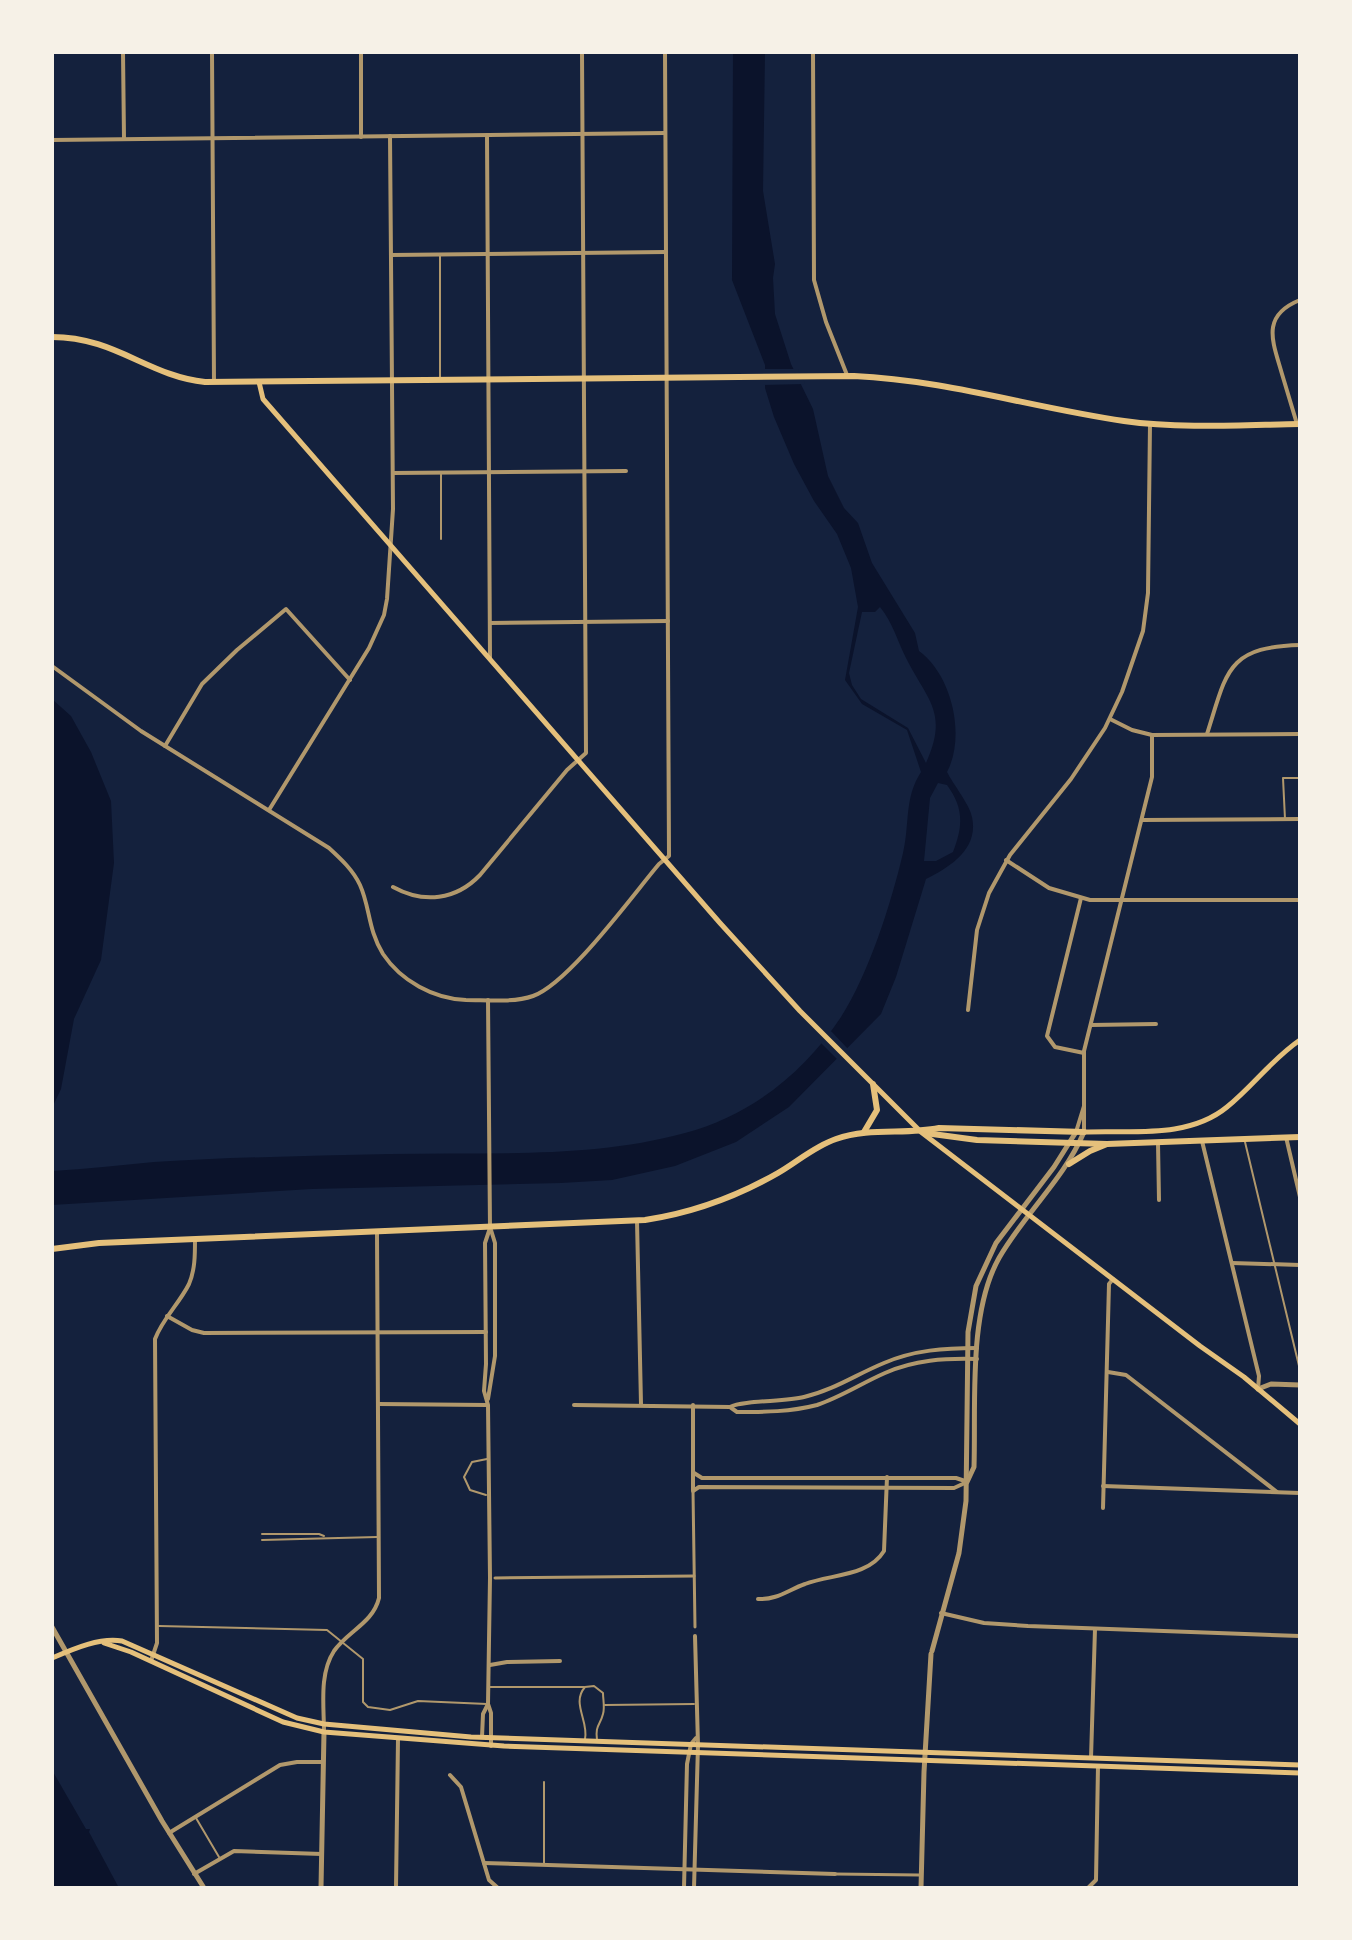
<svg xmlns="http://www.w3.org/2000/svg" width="1352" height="1940" font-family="Manrope,sans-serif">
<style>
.water{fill:#0b132b;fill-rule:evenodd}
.pier{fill:#14213d}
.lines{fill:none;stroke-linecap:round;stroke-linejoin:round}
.service{stroke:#b1986c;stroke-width:2}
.pedestrian{stroke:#b1986c;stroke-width:3}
.minor{stroke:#b1986c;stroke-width:4}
.tertiary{stroke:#b1986c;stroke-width:5}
.secondary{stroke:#e5c07b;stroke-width:5}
.primary{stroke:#e5c07b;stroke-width:6}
</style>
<rect width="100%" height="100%" fill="#14213d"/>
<!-- water -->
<g class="water">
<path d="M 733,52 L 765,52 L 763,191 L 775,264 L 773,278 L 775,314 L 791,364 L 813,409 L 828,476 L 844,508 L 858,523 L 872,563 L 915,633 L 919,651 C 952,675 966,736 947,772 C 953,784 970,805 972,817 C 979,849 950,867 926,879 L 896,977 L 881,1014 L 789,1107 L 736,1142 L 675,1166 L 612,1180 L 561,1183 L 312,1189 L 52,1205 L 52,1171 C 86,1169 120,1165 154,1162 C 233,1157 312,1156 390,1154 C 487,1152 590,1159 685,1133 C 750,1116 804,1073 841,1017 C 869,973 891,904 903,853 C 910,824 904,798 921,772 L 907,730 L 862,704 L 845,680 L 858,607 L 851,568 L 837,534 L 814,501 L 794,464 L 774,417 L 765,388 L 765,365 L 732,280 ZM 880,607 C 893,623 897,640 906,658 C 927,700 949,712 926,763 L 908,728 L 861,699 L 852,685 L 849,673 L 862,612 L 875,612 ZM 938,783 L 947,785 C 964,808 963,826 953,852 L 936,861 L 924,861 L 930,798 Z"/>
<polygon points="52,699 71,716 91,752 111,801 114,863 101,960 74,1019 61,1089 52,1108"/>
<polygon points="52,1770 86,1829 90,1829 89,1832 119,1888 52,1888"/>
</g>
<!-- pier -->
<g class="pier">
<polygon points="761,369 798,369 805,384 761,385"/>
<polygon points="828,1028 850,1051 840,1062 818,1040"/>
</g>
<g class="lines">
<!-- service -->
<g class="service">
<polyline points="440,255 440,379"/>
<polyline points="441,472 441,539"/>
<polyline points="1285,819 1283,778 1300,778"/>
<polyline points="1245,1142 1300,1370"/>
<polyline points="486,1495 470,1490 464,1477 472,1462 487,1459"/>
<polyline points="262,1534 319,1534 324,1536"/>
<polyline points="262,1540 377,1537"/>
<polyline points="159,1626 327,1630 363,1659 363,1702 368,1707 390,1710 418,1701 487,1704"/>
<polyline points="490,1687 584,1687"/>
<polyline points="605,1705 694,1704"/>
<path d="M 585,1739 C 589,1721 571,1703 585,1687 L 594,1686 L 603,1693 C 603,1699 605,1708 603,1714 C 600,1726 595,1725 597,1740"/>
<polyline points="196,1818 219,1857"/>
<polyline points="544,1863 544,1782"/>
</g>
<!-- pedestrian -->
<g class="pedestrian">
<polyline points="693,1491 695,1627"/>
<polyline points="495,1578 694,1576"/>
<polyline points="835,1874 919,1875"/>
</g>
<!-- minor -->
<g class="minor">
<polyline points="123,52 124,139"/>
<polyline points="212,52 214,382"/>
<polyline points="361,52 361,137"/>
<polyline points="813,52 814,280 826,322 847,375"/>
<polyline points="487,135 490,658"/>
<polyline points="52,140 665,133"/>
<polyline points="391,255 666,252"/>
<path d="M 1297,424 C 1292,407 1287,391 1282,374 C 1273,342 1260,316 1300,300"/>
<polyline points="393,473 626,471"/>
<polyline points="490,623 668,621"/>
<path d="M 52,666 L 141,731 L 329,848 C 341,859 353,870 360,885 C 370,907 368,930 383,954 C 401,981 434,999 466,1000 C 486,1000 513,1003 533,996 C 569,983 632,896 659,864 L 669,856 L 665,52"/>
<polyline points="1110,719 1132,730 1152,735 1300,734"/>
<path d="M 1207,734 C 1227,672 1226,647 1300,645"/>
<polyline points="165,746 202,684 237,650 286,609 350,680"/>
<polyline points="269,810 369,648 384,615 387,599 393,509 390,136"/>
<polyline points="1142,820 1300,819"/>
<polyline points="1006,860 1049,888 1090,900 1300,900"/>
<path d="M 393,887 C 424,904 456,900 480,875 L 567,770 L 586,753 L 582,52"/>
<polyline points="1081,898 1047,1036 1055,1047 1084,1053"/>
<polyline points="488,1000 490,1228 485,1243 486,1364 484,1391 488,1405 490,1578 488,1704 491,1713 491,1746"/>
<polyline points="968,1010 977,930 989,893 1010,855 1071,779 1105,728 1122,692 1143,631 1148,593 1150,424"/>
<polyline points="1091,1025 1156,1024"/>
<polyline points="1076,1132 1084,1106"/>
<polyline points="1084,1132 1084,1051 1152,777 1152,735"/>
<polyline points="1286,1137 1300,1197"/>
<polyline points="1202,1141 1259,1376 1258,1389"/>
<polyline points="1158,1143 1159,1200"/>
<polyline points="637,1221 641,1404"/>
<polyline points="1232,1263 1300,1265"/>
<polyline points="167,1316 192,1330 204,1333 486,1332"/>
<polyline points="1108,1372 1126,1375 1277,1492"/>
<polyline points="488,1399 495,1356 495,1243 491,1230"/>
<polyline points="378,1404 487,1405"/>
<path d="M 574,1405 L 730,1407 C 743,1400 785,1402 804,1397 C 834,1390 857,1374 884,1363 C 914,1350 945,1348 977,1348"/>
<polyline points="693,1405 693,1491 699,1487 954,1488 967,1482"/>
<path d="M 730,1407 L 737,1412 C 765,1412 790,1412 817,1405 C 841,1397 862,1383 885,1373 C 914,1360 945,1358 977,1359"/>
<polyline points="694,1473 702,1478 956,1478 965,1481"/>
<polyline points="1103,1486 1300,1493"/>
<polyline points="1103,1508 1109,1284 1113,1279"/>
<path d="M 758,1599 C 777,1600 788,1590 805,1584 C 831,1574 868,1577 884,1551 L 887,1477"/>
<polyline points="941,1613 984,1623 1028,1626 1300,1636"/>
<path d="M 151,1661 L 157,1643 L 155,1339 C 163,1318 179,1304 189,1284 C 195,1270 195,1255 195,1240"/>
<polyline points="490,1665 507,1662 560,1661"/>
<path d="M 324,1732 C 324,1706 319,1674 334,1651 C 348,1631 373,1623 379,1598 L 377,1233"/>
<polyline points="482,1737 483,1714 488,1704"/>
<polyline points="1091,1758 1095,1629"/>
<polyline points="450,1775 461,1787 489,1880 498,1888"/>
<polyline points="169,1833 280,1765 297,1762 323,1762"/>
<polyline points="484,1863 835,1874"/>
<polyline points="194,1874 234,1851 322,1854"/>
<polyline points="396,1888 398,1739"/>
<polyline points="684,1888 687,1764 691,1744 696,1738"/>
<polyline points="694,1888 698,1745 695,1636"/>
<polyline points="1088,1888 1096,1880 1098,1766"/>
</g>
<!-- tertiary -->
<g class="tertiary">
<polyline points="1258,1389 1271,1384 1300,1385"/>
<path d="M 967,1482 L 974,1467 C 976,1404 968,1313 999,1258 C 1025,1213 1064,1179 1084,1132"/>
<polyline points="52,1627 162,1821 204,1888"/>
<polyline points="932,1651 959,1553 966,1501 968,1332 976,1286 996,1243 1054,1167 1076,1132"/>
<polyline points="321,1888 324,1732"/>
<polyline points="921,1888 924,1772 931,1654"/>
</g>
<!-- secondary -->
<g class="secondary">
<polyline points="259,382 263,399 720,923 800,1011 921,1132 1200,1346 1244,1377 1300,1424"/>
<path d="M 1084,1132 C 1132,1130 1188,1139 1227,1107 C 1253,1086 1272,1059 1300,1040"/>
<polyline points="104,1643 131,1652 283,1722 324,1732 504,1746 1300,1773"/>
<path d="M 52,1658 C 73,1649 100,1637 122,1641 L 297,1718 L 324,1724 L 471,1737 L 1300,1765"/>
</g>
<!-- primary -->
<g class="primary">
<path d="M 52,337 C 115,337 148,376 205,382 L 854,376 C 946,380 1033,408 1124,421 C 1181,429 1242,425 1300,424"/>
<polyline points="864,1132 877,1110 873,1084"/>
<polyline points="925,1133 977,1140 1107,1144 1300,1137"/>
<polyline points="1069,1164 1090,1151 1107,1144"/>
<path d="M 52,1249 L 99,1243 L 645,1220 C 692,1213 736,1197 778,1173 C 797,1162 815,1146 836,1139 C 870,1127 905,1135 939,1128 L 1084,1132"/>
</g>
</g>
<!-- border -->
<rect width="1352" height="1940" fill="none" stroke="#f6f1e7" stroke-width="108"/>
</svg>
